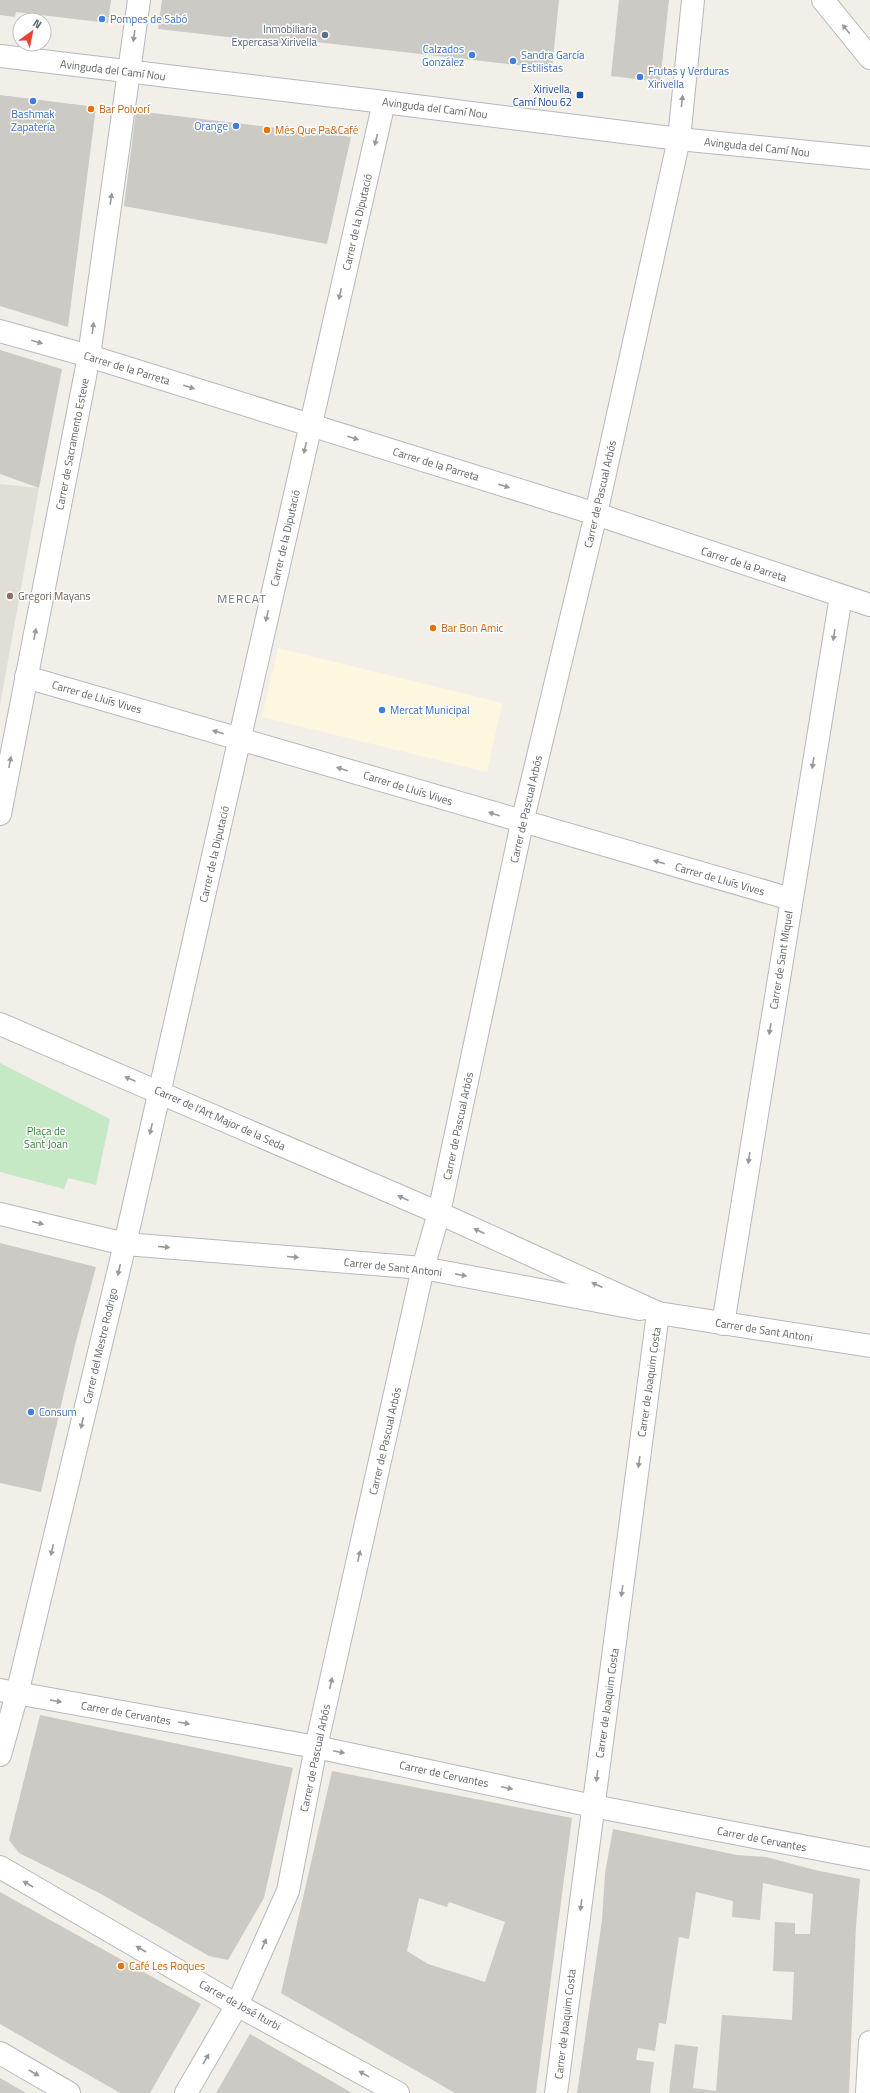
<svg xmlns="http://www.w3.org/2000/svg" width="870" height="2093" font-family="'Titillium Web',sans-serif">
<style>
.commercial{fill:#fef7e0}
.education{fill:#e1ded6}
.green{fill:#c5e8c5}
.building{fill:#cccac5;fill-rule:evenodd}
.lines{fill:none;stroke-linecap:round;stroke-linejoin:round}
.pedestrian-casing{stroke:#b5b8bc;stroke-width:24}
.minor-casing{stroke:#b5b8bc;stroke-width:24}
.tertiary-casing{stroke:#b5b8bc;stroke-width:24}
.pedestrian{stroke:#fff;stroke-width:22}
.minor{stroke:#fff;stroke-width:22}
.tertiary{stroke:#fff;stroke-width:22}
.oneway{fill:#979a9d}
.shop-dot{fill:#3f7fe0;stroke:#fff;stroke-width:1.5}
.service-dot{fill:#5c6f8a;stroke:#fff;stroke-width:1.5}
.transit-dot{fill:#1a4fb4;stroke:#fff;stroke-width:1.5}
.food-dot{fill:#e8710a;stroke:#fff;stroke-width:1.5}
.education-dot{fill:#8d6e63;stroke:#fff;stroke-width:1.5}
.labels{text-anchor:middle;stroke-width:3;stroke-linejoin:round;paint-order:stroke}
.shop-label{font-size:11px;fill:#366cbe;stroke:#fff;text-anchor:start}
.service-label{font-size:11px;fill:#4e5e75;stroke:#fff;text-anchor:end}
.street-label{font-size:11px;fill:#5f6368;stroke:#fff}
.transit-label{font-size:11px;fill:#164399;stroke:#fff;text-anchor:end}
.food-label{font-size:11px;fill:#c56008;stroke:#fff;text-anchor:start}
.education-label{font-size:11px;fill:#785e54;stroke:#fff;text-anchor:start}
.park-label{font-size:11px;fill:#348238;stroke:#fff}
.neighbourhood-label{font-size:12px;letter-spacing:1px;fill:#70757a;stroke:#fff}
</style>
<rect width="100%" height="100%" fill="#f1efe8"/>
<!-- commercial -->
<polygon class="commercial" points="278,648 502,703 487,772 262,717"/>
<!-- education -->
<polygon class="education" points="0,484 39,488 0,705"/>
<!-- green -->
<polygon class="green" points="0,1063 110,1119 96,1185 68,1178 64,1189 0,1172"/>
<!-- building -->
<g class="building">
<polygon points="0,0 111,0 108,23 16,12 15,17 0,15"/>
<polygon points="162,0 559,0 552,69 290,39 290,44 158,29"/>
<polygon points="619,0 669,0 660,82 611,76"/>
<polygon points="0,95 96,107 68,327 0,306"/>
<polygon points="136,111 351,137 327,244 124,206"/>
<polygon points="0,350 62,369 39,488 0,474"/>
<polygon points="0,1243 96,1267 76,1341 41,1492 0,1483"/>
<polygon points="40,1715 293,1768 264,1898 228,1960 209,1956 101,1894 19,1853 9,1840"/>
<path d="M 332,1771 L 572,1818 L 536,2093 L 455,2093 L 281,1993 ZM 419,1898 L 447,1907 L 449,1902 L 505,1922 L 485,1982 L 428,1964 L 407,1951 Z"/>
<polygon points="613,1829 737,1855 766,1857 815,1870 860,1879 856,1926 849,2093 669,2093 675,2044 698,2047 693,2088 716,2091 722,2015 792,2020 794,1972 773,1971 775,1922 795,1923 795,1934 810,1934 813,1894 763,1883 760,1920 732,1917 733,1901 696,1892 689,1939 679,1937 666,2024 659,2023 655,2051 638,2048 636,2060 654,2062 650,2093 577,2093 602,1920 605,1873"/>
<polygon points="0,1892 201,2004 150,2093 120,2093 0,2024"/>
<polygon points="250,2034 352,2093 216,2093"/>
<polygon points="0,2078 26,2093 0,2093"/>
</g>
<g class="lines">
<defs>
<polyline id="pedestrian" points="423,1268 640,1309"/>
<g id="minor">
<polyline points="823,0 870,58"/>
<polyline points="0,331 89,356 596,514 870,605"/>
<path d="M 26,677 C 281,750 535,827 791,899"/>
<polyline points="0,814 89,356 139,0"/>
<polyline points="0,1214 125,1244 423,1268"/>
<polyline points="723,1324 841,596"/>
<polyline points="0,1690 316,1747 593,1806 870,1859"/>
<polyline points="0,1755 17,1694 125,1244 384,102"/>
<polyline points="0,1867 237,2005 398,2093"/>
<polyline points="0,2053 69,2093"/>
<polyline points="186,2093 237,2005 288,1891 316,1747 423,1268 439,1213 522,823 596,514 679,139 693,0"/>
<polyline points="556,2093 658,1313"/>
<polyline points="867,2093 870,2042"/>
</g>
<g id="tertiary">
<polyline points="0,56 384,102 679,139 870,158"/>
<polyline points="0,1024 439,1213 658,1313 870,1346"/>
</g>
</defs>
<!-- pedestrian casing -->
<use href="#pedestrian" class="pedestrian-casing"/>
<!-- minor casing -->
<use href="#minor" class="minor-casing"/>
<!-- tertiary casing -->
<use href="#tertiary" class="tertiary-casing"/>
<!-- pedestrian -->
<use href="#pedestrian" class="pedestrian"/>
<!-- minor -->
<use href="#minor" class="minor"/>
<!-- tertiary -->
<use href="#tertiary" class="tertiary"/>
</g>
<!-- one-way arrows -->
<defs><path id="oneway-solid" d="M-6-.8H1V-3.2L6.5 0L1 3.2V.8H-6Z"/></defs>
<g class="oneway">
<use href="#oneway-solid" transform="translate(846 29) rotate(-129)"/>
<use href="#oneway-solid" transform="translate(134 36) rotate(98)"/>
<use href="#oneway-solid" transform="translate(682 101) rotate(-84)"/>
<use href="#oneway-solid" transform="translate(376 140) rotate(103)"/>
<use href="#oneway-solid" transform="translate(111 199) rotate(-82)"/>
<use href="#oneway-solid" transform="translate(340 294) rotate(103)"/>
<use href="#oneway-solid" transform="translate(93 328) rotate(-82)"/>
<use href="#oneway-solid" transform="translate(37 342) rotate(16)"/>
<use href="#oneway-solid" transform="translate(189 387) rotate(17)"/>
<use href="#oneway-solid" transform="translate(353 438) rotate(17)"/>
<use href="#oneway-solid" transform="translate(305 448) rotate(103)"/>
<use href="#oneway-solid" transform="translate(504 486) rotate(17)"/>
<use href="#oneway-solid" transform="translate(267 616) rotate(103)"/>
<use href="#oneway-solid" transform="translate(35 634) rotate(-79)"/>
<use href="#oneway-solid" transform="translate(834 635) rotate(99)"/>
<use href="#oneway-solid" transform="translate(218 732) rotate(-164)"/>
<use href="#oneway-solid" transform="translate(10 762) rotate(-79)"/>
<use href="#oneway-solid" transform="translate(813 763) rotate(99)"/>
<use href="#oneway-solid" transform="translate(342 769) rotate(-163)"/>
<use href="#oneway-solid" transform="translate(494 814) rotate(-163)"/>
<use href="#oneway-solid" transform="translate(659 862) rotate(-164)"/>
<use href="#oneway-solid" transform="translate(770 1029) rotate(99)"/>
<use href="#oneway-solid" transform="translate(130 1079) rotate(-157)"/>
<use href="#oneway-solid" transform="translate(151 1129) rotate(103)"/>
<use href="#oneway-solid" transform="translate(749 1158) rotate(99)"/>
<use href="#oneway-solid" transform="translate(403 1198) rotate(-156)"/>
<use href="#oneway-solid" transform="translate(38 1223) rotate(14)"/>
<use href="#oneway-solid" transform="translate(479 1231) rotate(-156)"/>
<use href="#oneway-solid" transform="translate(164 1247) rotate(5)"/>
<use href="#oneway-solid" transform="translate(293 1257) rotate(5)"/>
<use href="#oneway-solid" transform="translate(119 1270) rotate(103)"/>
<use href="#oneway-solid" transform="translate(461 1275) rotate(11)"/>
<use href="#oneway-solid" transform="translate(597 1285) rotate(-156)"/>
<use href="#oneway-solid" transform="translate(82 1423) rotate(103)"/>
<use href="#oneway-solid" transform="translate(639 1462) rotate(98)"/>
<use href="#oneway-solid" transform="translate(52 1550) rotate(103)"/>
<use href="#oneway-solid" transform="translate(359 1556) rotate(-77)"/>
<use href="#oneway-solid" transform="translate(622 1591) rotate(98)"/>
<use href="#oneway-solid" transform="translate(331 1683) rotate(-77)"/>
<use href="#oneway-solid" transform="translate(56 1701) rotate(10)"/>
<use href="#oneway-solid" transform="translate(184 1723) rotate(10)"/>
<use href="#oneway-solid" transform="translate(339 1752) rotate(12)"/>
<use href="#oneway-solid" transform="translate(597 1776) rotate(97)"/>
<use href="#oneway-solid" transform="translate(507 1788) rotate(12)"/>
<use href="#oneway-solid" transform="translate(28 1884) rotate(-150)"/>
<use href="#oneway-solid" transform="translate(581 1905) rotate(97)"/>
<use href="#oneway-solid" transform="translate(264 1944) rotate(-66)"/>
<use href="#oneway-solid" transform="translate(141 1949) rotate(-150)"/>
<use href="#oneway-solid" transform="translate(206 2059) rotate(-60)"/>
<use href="#oneway-solid" transform="translate(34 2073) rotate(30)"/>
<use href="#oneway-solid" transform="translate(364 2074) rotate(-151)"/>
</g>
<!-- markers -->
<g class="shop-dot">
<circle cx="102" cy="19" r="4"/>
<circle cx="472" cy="55" r="4"/>
<circle cx="513" cy="61" r="4"/>
<circle cx="640" cy="77" r="4"/>
<circle cx="33" cy="101" r="4"/>
<circle cx="236" cy="126" r="4"/>
<circle cx="382" cy="710" r="4"/>
<circle cx="31" cy="1412" r="4"/>
</g>
<circle class="service-dot" cx="325" cy="35" r="4"/>
<rect class="transit-dot" x="576" y="91" width="8" height="8" rx="2"/>
<g class="food-dot">
<circle cx="91" cy="109" r="4"/>
<circle cx="267" cy="130" r="4"/>
<circle cx="433" cy="628" r="4"/>
<circle cx="121" cy="1966" r="4"/>
</g>
<circle class="education-dot" cx="10" cy="596" r="4"/>
<g class="labels">
<!-- shop labels -->
<g class="shop-label">
<text x="110" y="23">Pompes de Sabó</text>
<text x="464" y="53" text-anchor="end">Calzados<tspan x="464" dy="13">González</tspan></text>
<text x="521" y="59">Sandra García<tspan x="521" dy="13">Estilistas</tspan></text>
<text x="648" y="75">Frutas y Verduras<tspan x="648" dy="13">Xirivella</tspan></text>
<text x="33" y="118" text-anchor="middle">Bashmak<tspan x="33" dy="13">Zapatería</tspan></text>
<text x="228" y="130" text-anchor="end">Orange</text>
<text x="390" y="714">Mercat Municipal</text>
<text x="39" y="1416">Consum</text>
</g>
<!-- service labels -->
<g class="service-label">
<text x="317" y="33">Inmobiliaria<tspan x="317" dy="13">Expercasa Xirivella</tspan></text>
</g>
<!-- street labels -->
<g class="street-label">
<text transform="translate(113 70) rotate(7)" y="4">Avinguda del Camí Nou</text>
<text transform="translate(435 108) rotate(7)" y="4">Avinguda del Camí Nou</text>
<text transform="translate(757 147) rotate(6)" y="4">Avinguda del Camí Nou</text>
<text transform="translate(357 222) rotate(-77)" y="4">Carrer de la Diputació</text>
<text transform="translate(127 368) rotate(17)" y="4">Carrer de la Parreta</text>
<text transform="translate(72 444) rotate(-79)" y="4">Carrer de Sacramento Esteve</text>
<text transform="translate(436 464) rotate(17)" y="4">Carrer de la Parreta</text>
<text transform="translate(600 494) rotate(-77)" y="4">Carrer de Pascual Arbós</text>
<text transform="translate(285 538) rotate(-77)" y="4">Carrer de la Diputació</text>
<text transform="translate(744 564) rotate(18)" y="4">Carrer de la Parreta</text>
<text transform="translate(97 697) rotate(16)" y="4">Carrer de Lluís Vives</text>
<text transform="translate(408 788) rotate(17)" y="4">Carrer de Lluís Vives</text>
<text transform="translate(526 809) rotate(-77)" y="4">Carrer de Pascual Arbós</text>
<text transform="translate(214 854) rotate(-77)" y="4">Carrer de la Diputació</text>
<text transform="translate(720 879) rotate(16)" y="4">Carrer de Lluís Vives</text>
<text transform="translate(781 960) rotate(-81)" y="4">Carrer de Sant Miquel</text>
<text transform="translate(220 1118) rotate(24)" y="4">Carrer de l'Art Major de la Seda</text>
<text transform="translate(458 1126) rotate(-78)" y="4">Carrer de Pascual Arbós</text>
<text transform="translate(393 1267) rotate(6)" y="4">Carrer de Sant Antoni</text>
<text transform="translate(764 1330) rotate(9)" y="4">Carrer de Sant Antoni</text>
<text transform="translate(100 1346) rotate(-77)" y="4">Carrer del Mestre Rodrigo</text>
<text transform="translate(649 1382) rotate(-82)" y="4">Carrer de Joaquim Costa</text>
<text transform="translate(385 1441) rotate(-77)" y="4">Carrer de Pascual Arbós</text>
<text transform="translate(607 1703) rotate(-82)" y="4">Carrer de Joaquim Costa</text>
<text transform="translate(126 1713) rotate(10)" y="4">Carrer de Cervantes</text>
<text transform="translate(315 1758) rotate(-78)" y="4">Carrer de Pascual Arbós</text>
<text transform="translate(444 1774) rotate(12)" y="4">Carrer de Cervantes</text>
<text transform="translate(762 1839) rotate(11)" y="4">Carrer de Cervantes</text>
<text transform="translate(240 2005) rotate(29)" y="4">Carrer de José Iturbi</text>
<text transform="translate(565 2024) rotate(-83)" y="4">Carrer de Joaquim Costa</text>
</g>
<!-- transit labels -->
<g class="transit-label">
<text x="572" y="93">Xirivella,<tspan x="572" dy="13">Camí Nou 62</tspan></text>
</g>
<!-- food labels -->
<g class="food-label">
<text x="99" y="113">Bar Polvorí</text>
<text x="275" y="134">Més Que Pa&amp;Café</text>
<text x="441" y="632">Bar Bon Amic</text>
<text x="129" y="1970">Café Les Roques</text>
</g>
<!-- education labels -->
<g class="education-label">
<text x="18" y="600">Gregori Mayans</text>
</g>
<!-- park labels -->
<g class="park-label">
<text x="46" y="1135">Plaça de<tspan x="46" dy="13">Sant Joan</tspan></text>
</g>
<!-- neighbourhood labels -->
<g class="neighbourhood-label">
<text x="242" y="603">MERCAT</text>
</g>
</g>
<!-- north arrow -->
<g transform="translate(32 32) rotate(33)"><circle r="19" fill="#ffffff" stroke="#bfc1c3"/>
<path d="M0-3L7 15L0 10L-7 15Z" fill="#ea4335"/>
<text y="-6" font-size="11" font-weight="bold" text-anchor="middle" fill="#5f6368">N</text>
</g>
</svg>
